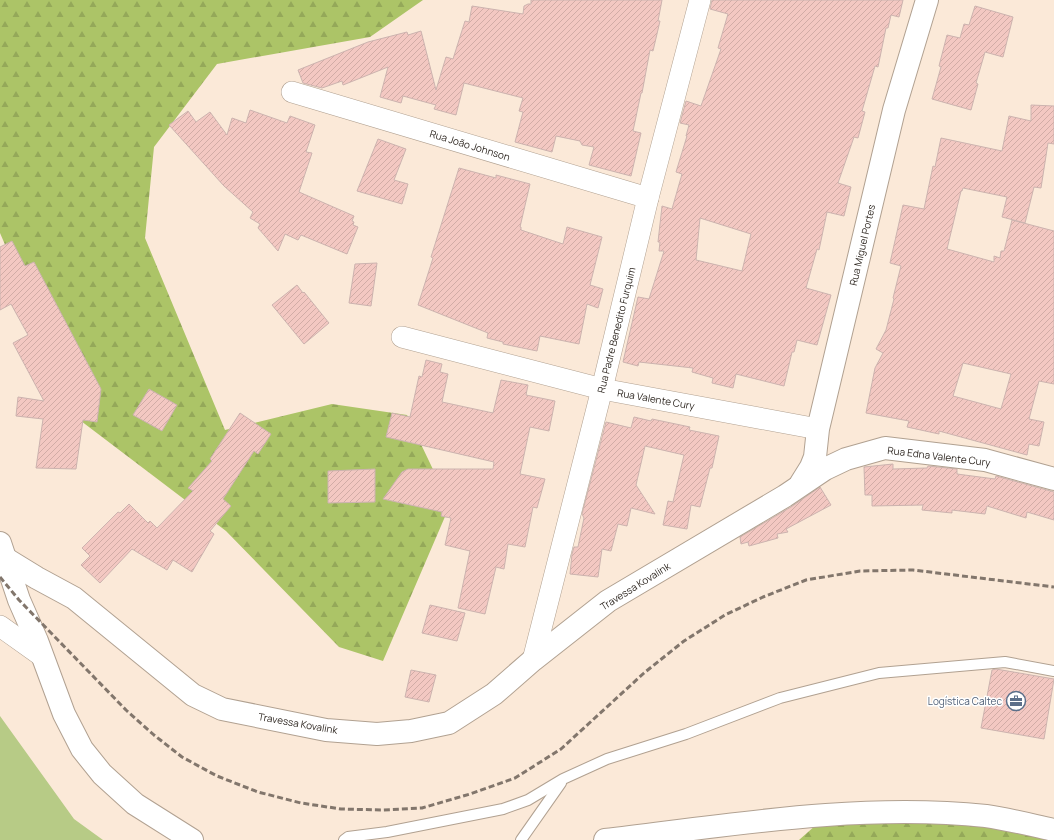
<svg xmlns="http://www.w3.org/2000/svg" width="1054" height="840" font-family="Manrope,sans-serif">
<style>
.green{fill:#b7cb86}
.forest{fill:url(#forest-firs)}
.building{fill:url(#building-hatch);stroke:#ccb3af;fill-rule:evenodd}
.lines{fill:none;stroke-linecap:round;stroke-linejoin:round}
.lane-casing{stroke:#b1a191;stroke-width:12}
.street-casing{stroke:#b1a191;stroke-width:22}
.secondary-casing{stroke:#b1a191;stroke-width:24}
.primary-casing{stroke:#b1a191;stroke-width:24}
.lane{stroke:#fff;stroke-width:10}
.street{stroke:#fff;stroke-width:21}
.secondary{stroke:#fff;stroke-width:22}
.primary{stroke:#fff;stroke-width:22}
.rail{stroke:#82766c;stroke-width:3;stroke-dasharray:6 3;stroke-linecap:butt}
.labels{text-anchor:middle;stroke-width:3;stroke-linejoin:round;paint-order:stroke}
.street-label{font-size:10px;fill:#2f2822;stroke:#fff}
.service-label{font-size:10px;fill:#4e5e75;stroke:#fff;text-anchor:end}
</style>
<defs>
<pattern id="forest-firs" width="22" height="20" patternUnits="userSpaceOnUse"><rect width="22" height="20" fill="#acc467"/><path d="M5 1l3.5 6h-7zM16 11l3.5 6h-7z" fill="#94a859"/></pattern>
<pattern id="building-hatch" width="6" height="6" patternUnits="userSpaceOnUse"><rect width="6" height="6" fill="#f3c8c2"/><path d="M-1 1l2-2M0 6l6-6M5 7l2-2" fill="none" stroke="#d1aca6"/></pattern>
</defs>
<rect width="100%" height="100%" fill="#fbe9d8"/>
<!-- green -->
<polygon class="green" points="0,716 74,819 103,840 0,840"/>
<!-- forest -->
<g class="forest">
<polygon points="0,0 423,0 370,37 217,64 154,147 145,238 225,430 332,404 407,415 450,505 383,661 339,647 226,531 81,421 0,233"/>
<polygon points="934,815 1054,840 799,840 825,817"/>
</g>
<!-- building -->
<g class="building">
<polygon points="531,0 662,0 658,21 660,21 653,51 650,50 642,93 641,93 633,131 641,133 631,176 589,165 594,147 582,145 580,141 556,136 552,152 515,142 523,112 519,111 523,98 464,83 456,115 434,109 436,105 403,96 401,103 380,97 388,67 343,85 342,81 322,88 303,83 298,70 368,42 407,32 408,35 421,31 436,90 446,57 453,59 465,21 469,22 472,6 523,14 524,6 528,4 531,4"/>
<path d="M 712,0 L 903,0 L 899,17 L 891,15 L 888,28 L 886,28 L 878,67 L 875,66 L 862,111 L 865,112 L 858,138 L 854,137 L 838,183 L 851,187 L 844,216 L 827,212 L 819,250 L 817,249 L 806,288 L 831,295 L 817,345 L 797,340 L 794,352 L 792,352 L 784,386 L 736,374 L 733,388 L 712,383 L 713,378 L 692,372 L 693,368 L 639,362 L 638,366 L 623,362 L 638,297 L 649,299 L 664,251 L 659,251 L 660,242 L 658,242 L 662,206 L 672,209 L 682,174 L 676,172 L 687,136 L 686,136 L 689,125 L 680,123 L 686,101 L 701,106 L 721,49 L 718,48 L 728,14 L 710,9 ZM 700,218 L 751,234 L 742,271 L 696,260 Z"/>
<polygon points="975,6 1013,17 1003,57 985,52 976,83 978,84 971,110 932,99 941,67 939,66 947,35 960,38 964,24 969,25"/>
<path d="M 1031,105 L 1054,106 L 1054,144 L 1048,143 L 1041,188 L 1034,187 L 1025,223 L 1002,217 L 1007,197 L 963,188 L 962,191 L 961,191 L 947,249 L 994,262 L 994,256 L 1000,258 L 1001,251 L 1004,251 L 1012,220 L 1054,231 L 1054,384 L 1039,381 L 1029,419 L 1044,422 L 1039,446 L 1029,444 L 1027,455 L 939,431 L 939,434 L 907,427 L 909,421 L 866,413 L 875,368 L 883,353 L 876,349 L 886,330 L 894,299 L 893,298 L 901,266 L 890,263 L 903,205 L 924,209 L 933,166 L 935,167 L 941,138 L 1002,151 L 1009,116 L 1031,121 ZM 963,363 L 1011,374 L 1001,409 L 953,396 Z"/>
<polygon points="250,110 287,123 290,116 315,125 306,152 312,153 299,192 354,216 352,221 354,222 353,225 358,227 347,254 301,235 298,240 285,234 278,251 258,228 260,224 250,218 253,212 224,186 169,125 188,111 196,122 210,112 227,135 232,118 246,123"/>
<polygon points="378,139 406,149 394,180 408,184 402,204 357,191"/>
<polygon points="459,168 496,178 496,175 530,184 520,227 521,227 521,230 563,244 567,227 602,237 590,285 603,289 598,308 587,304 579,344 540,336 537,351 503,344 503,342 487,338 488,333 418,305 433,258 431,257"/>
<polygon points="12,241 25,266 34,262 101,389 97,422 83,420 76,469 36,468 43,419 16,416 18,397 44,401 13,343 28,335 11,304 0,310 0,247"/>
<polygon points="377,263 371,306 349,303 355,264"/>
<polygon points="297,285 303,293 304,292 329,323 304,344 272,305"/>
<polygon points="426,360 442,364 440,372 448,374 442,402 493,413 501,380 528,385 526,395 555,401 549,431 530,427 520,474 545,479 537,508 533,507 525,547 508,544 504,569 496,567 485,614 458,608 470,551 445,545 451,518 441,516 442,512 383,499 402,472 408,469 493,469 494,462 386,437 392,413 410,417 419,376 422,377"/>
<polygon points="149,389 177,405 162,431 133,415"/>
<polygon points="240,413 271,434 258,454 254,451 223,499 231,506 210,531 214,534 192,572 173,560 167,570 132,549 100,583 81,565 90,556 82,548 118,512 120,513 129,504 148,523 150,521 157,528 193,491 188,488 212,461 210,459"/>
<polygon points="634,417 651,421 652,419 690,427 689,430 719,436 712,468 710,468 700,507 691,505 687,529 663,525 668,501 673,502 684,455 645,446 636,485 655,514 631,508 627,526 618,524 611,551 602,549 598,577 570,574 572,554 574,547 578,547 584,518 582,514 606,422 631,428"/>
<polygon points="893,464 893,469 927,468 928,466 957,469 957,474 995,479 996,476 1054,492 1054,520 1027,512 1026,518 987,506 985,514 952,510 952,513 922,510 923,505 872,506 872,495 865,495 864,467"/>
<polygon points="375,469 375,502 328,503 328,471"/>
<polygon points="820,487 831,505 786,529 788,532 777,534 778,538 749,546 748,542 741,544 740,537 791,507"/>
<polygon points="430,605 465,613 457,641 422,633"/>
<polygon points="996,669 1054,679 1044,739 981,728 992,670"/>
<polygon points="411,670 436,675 429,702 405,697"/>
</g>
<g class="lines">
<defs>
<g id="lane">
<polyline points="344,840 348,837 387,832 503,809 528,800 563,779 607,759 686,734 780,698 879,673 1005,662 1054,671"/>
<polyline points="521,840 561,783"/>
</g>
<g id="street">
<polyline points="292,92 648,198"/>
<polyline points="402,337 602,389 818,429"/>
<polyline points="0,626 42,656"/>
<polyline points="533,660 602,389 648,198 700,0"/>
</g>
<g id="secondary">
<polyline points="801,483 811,467 815,457 818,429 894,110 927,0"/>
<polyline points="6,559 37,578 74,598 193,695 222,709 326,730 377,734 411,731 449,723 494,694 533,660 608,601 785,496 825,469 846,459 885,448 985,460 1054,479"/>
</g>
<g id="primary">
<polyline points="0,543 19,600 37,641 64,714 82,749 102,774 135,804 192,840"/>
<path d="M 605,840 C 731,825 859,803 986,816 C 1008,819 1031,825 1054,830"/>
</g>
</defs>
<!-- lane casing -->
<use href="#lane" class="lane-casing"/>
<!-- street casing -->
<use href="#street" class="street-casing"/>
<!-- secondary casing -->
<use href="#secondary" class="secondary-casing"/>
<!-- primary casing -->
<use href="#primary" class="primary-casing"/>
<!-- lane -->
<use href="#lane" class="lane"/>
<!-- street -->
<use href="#street" class="street"/>
<!-- secondary -->
<use href="#secondary" class="secondary"/>
<!-- primary -->
<use href="#primary" class="primary"/>
<!-- rail -->
<polyline class="rail" points="0,577 19,600 126,710 154,735 182,757 217,776 258,792 301,803 341,809 383,810 422,808 470,794 515,778 561,749 644,673 684,641 725,615 763,597 806,580 860,571 913,570 1054,587"/>
</g>
<!-- icons -->
<defs>
<symbol id="office-ring" viewBox="-11 -11 22 22"><circle r="9.5" fill="#fff" stroke="#5c6f8a" stroke-width="1.5"/><path d="M-6-3h4V-5.5h4V-3h4V5H-6ZM-1-4.5V-3h2v-1.5ZM-6 0V1H6V0Z" fill="#5c6f8a"/></symbol>
</defs>
<g fill-rule="evenodd">
<use href="#office-ring" x="1005" y="690" width="22" height="22"/>
</g>
<g class="labels">
<!-- street labels -->
<g class="street-label">
<text transform="translate(470 145) rotate(17)" y="4">Rua João Johnson</text>
<text transform="translate(862 245) rotate(-77)" y="4">Rua Miguel Portes</text>
<text transform="translate(616 330) rotate(-76)" y="4">Rua Padre Benedito Furquim</text>
<text transform="translate(656 399) rotate(10)" y="4">Rua Valente Cury</text>
<text transform="translate(939 456) rotate(7)" y="4">Rua Edna Valente Cury</text>
<text transform="translate(635 586) rotate(-32)" y="4">Travessa Kovalink</text>
<text transform="translate(298 723) rotate(10)" y="4">Travessa Kovalink</text>
</g>
<!-- service labels -->
<g class="service-label">
<text x="1002" y="705">Logística Caltec</text>
</g>
</g>
</svg>
